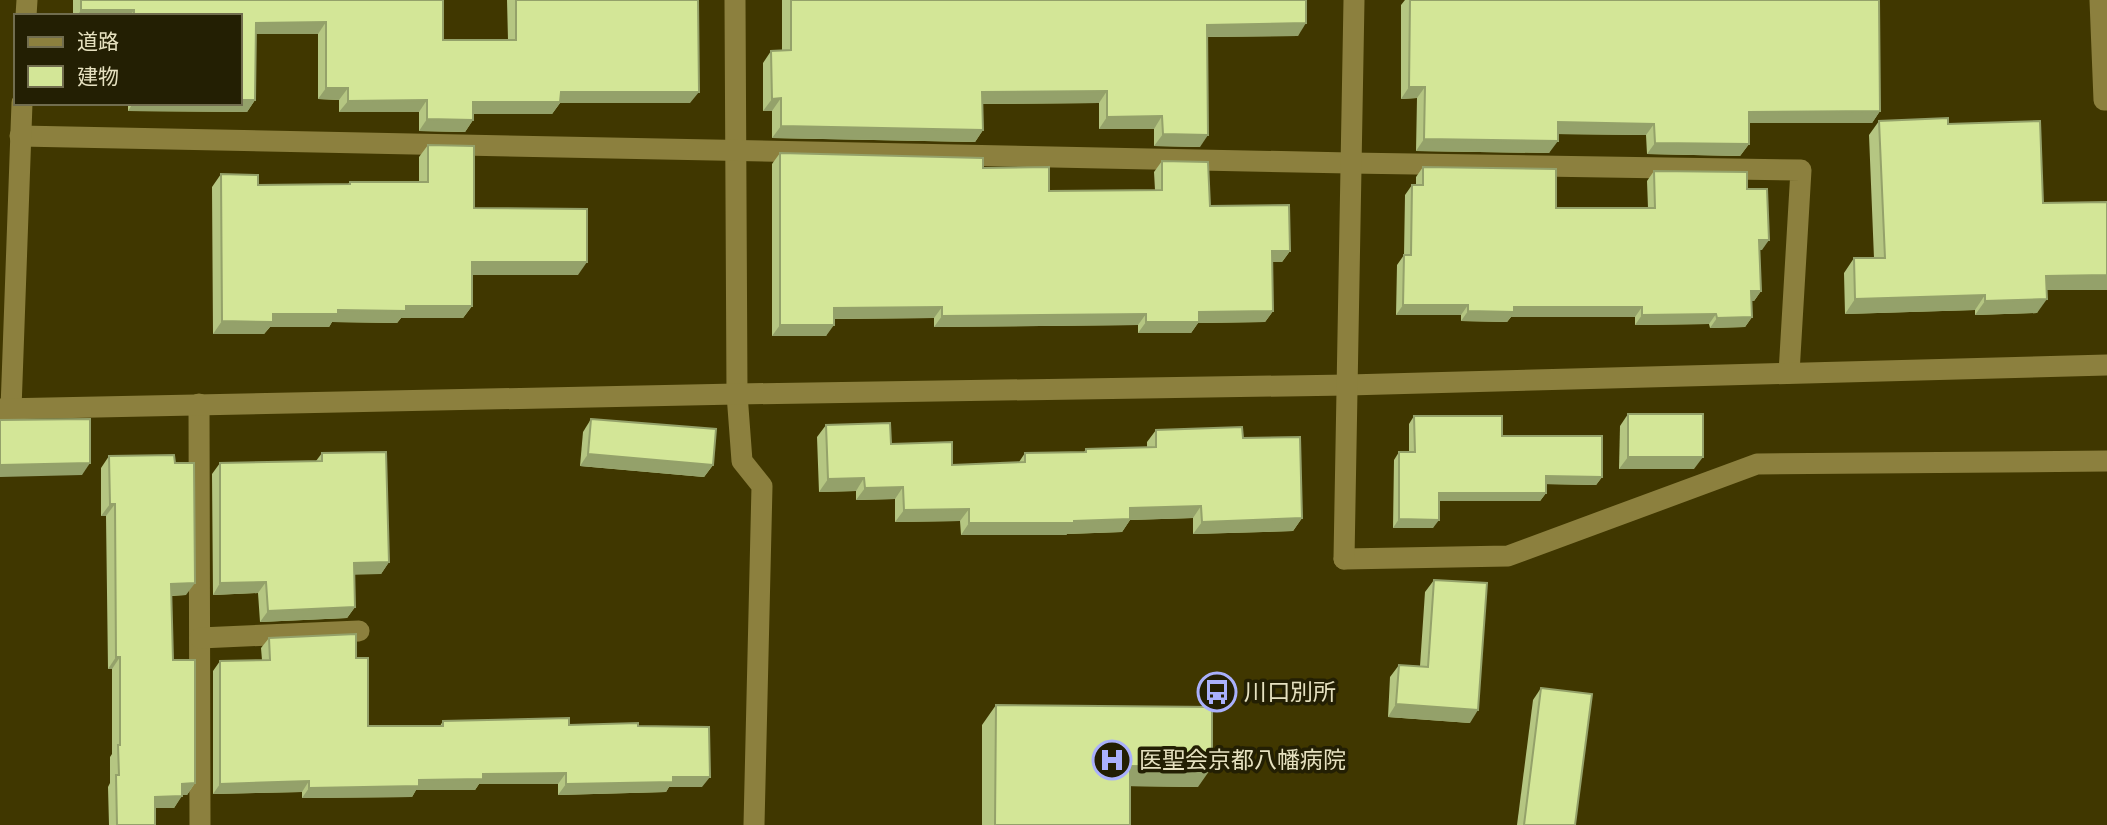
<svg xmlns="http://www.w3.org/2000/svg" width="2107" height="825" font-family="'Source Serif 4','Noto Sans JP',serif">
<style>
.lines{fill:none;stroke-linecap:round;stroke-linejoin:round}
.street{stroke:#8c803e;stroke-width:21}
.secondary{stroke:#8c803e;stroke-width:21}
.wall{fill:#b5c682}
.shaded-wall{fill:#94a16a}
.building{fill:#d3e697;stroke:#94a16a;stroke-width:2}
.labels{text-anchor:middle;stroke-width:7;stroke-linejoin:round;paint-order:stroke}
.poi-label{font-size:23px;fill:#e6e1c0;stroke:#231f03;text-anchor:start}
</style>
<rect width="100%" height="100%" fill="#403700"/>
<g class="lines">
<!-- street -->
<g class="street">
<polyline points="735,0 737,394 742,461 762,486 754,825"/>
<polyline points="2100,0 2104,100 2107,100"/>
<polyline points="26,16 27,0"/>
<polyline points="20,136 1350,163 1801,170 1789,373"/>
<polyline points="199,404 200,825"/>
<polyline points="11,409 22,103"/>
<polyline points="1344,559 1508,556 1757,464 2107,461"/>
<polyline points="200,638 359,631"/>
</g>
<!-- secondary -->
<g class="secondary">
<polyline points="0,409 737,394 1348,385 2107,365"/>
<polyline points="1344,559 1354,0"/>
</g>
</g>
<!-- wall -->
<g class="wall">
<polygon points="73,0 443,0 443,40 508,40 507,0 698,0 690,103 560,103 552,114 473,114 473,120 465,132 419,131 419,112 339,112 339,100 318,99 318,34 255,34 255,100 247,112 128,111 128,103 240,103 240,16 73,16"/>
<polygon points="782,0 1306,0 1298,36 1207,37 1200,147 1154,146 1154,129 1099,129 1099,103 983,104 983,130 975,142 772,138 772,111 763,111 763,63 771,51 782,50"/>
<polygon points="1405,0 1879,0 1880,111 1872,123 1749,123 1749,144 1740,156 1647,154 1646,135 1558,134 1549,153 1416,151 1417,98 1401,99 1401,5"/>
<polygon points="1879,121 1948,124 2043,203 2107,290 2047,290 2037,313 1975,315 1975,310 1845,314 1844,273 1854,258 1874,258 1869,135"/>
<polygon points="428,145 474,208 578,275 472,275 472,306 463,318 401,318 397,323 332,322 329,327 270,327 264,334 213,334 212,187 221,174 258,185 348,184 350,182 419,182 419,157"/>
<polygon points="780,153 983,168 1049,191 1155,190 1154,172 1162,161 1210,206 1290,251 1282,262 1272,262 1273,311 1265,322 1198,323 1191,333 1138,333 1138,325 934,327 934,318 834,319 826,336 772,336 772,164"/>
<polygon points="1423,167 1556,208 1648,208 1647,181 1654,171 1747,189 1762,250 1759,250 1761,291 1754,301 1751,301 1752,317 1745,327 1710,328 1709,324 1635,325 1635,317 1511,317 1507,322 1461,321 1461,315 1396,315 1397,265 1404,255 1405,195 1412,185 1416,185 1416,177"/>
<polygon points="1628,414 1694,469 1619,469 1620,426"/>
<polygon points="1414,416 1502,436 1602,477 1596,485 1546,484 1546,493 1540,501 1439,501 1433,528 1393,528 1394,460 1399,452 1409,452 1409,424"/>
<polygon points="591,419 713,465 704,477 580,466 583,432"/>
<polygon points="826,425 952,465 1019,462 1025,453 1084,452 1086,449 1147,447 1147,442 1156,430 1243,438 1302,518 1293,531 1193,534 1193,518 1130,520 1122,532 1067,534 1066,535 961,535 960,521 895,522 895,499 856,500 856,491 819,492 817,437"/>
<polygon points="322,453 389,562 381,574 354,574 355,607 347,618 260,622 258,593 213,595 212,474 220,463 316,461"/>
<polygon points="109,456 186,595 171,596 173,660 195,783 187,795 182,795 174,808 155,808 155,825 109,825 108,787 110,783 110,757 112,754 112,669 108,669 106,516 101,516 101,468"/>
<polygon points="1434,580 1470,723 1388,717 1390,677 1399,665 1420,666 1425,592"/>
<polygon points="269,638 356,658 368,726 440,726 443,721 638,726 702,787 669,787 666,792 558,795 558,784 479,784 475,790 416,790 412,797 302,798 302,792 213,794 213,671 220,661 262,660 261,648"/>
<polygon points="1541,688 1575,825 1517,825 1533,700"/>
<polygon points="996,705 1198,787 1130,786 1130,825 982,825 982,725"/>
</g>
<!-- shaded-wall -->
<g class="shaded-wall">
<polygon points="81,10 134,10 130,16 77,16"/>
<polygon points="326,22 318,34 247,34 256,23"/>
<polygon points="1306,23 1298,36 1199,37 1207,25"/>
<polygon points="1409,87 1425,87 1417,98 1401,99"/>
<polygon points="326,88 348,88 339,100 318,99"/>
<polygon points="1107,91 1099,103 974,104 982,92"/>
<polygon points="561,92 699,92 690,103 560,103 552,114 465,114 473,102"/>
<polygon points="781,98 772,111 763,111 772,99"/>
<polygon points="240,100 255,100 247,112 128,111 133,103 240,103"/>
<polygon points="427,100 419,112 339,112 348,101"/>
<polygon points="1880,111 1872,123 1741,123 1749,112"/>
<polygon points="1162,116 1154,129 1099,129 1107,117"/>
<polygon points="427,119 473,120 465,132 419,131"/>
<polygon points="1558,122 1654,124 1646,135 1550,134"/>
<polygon points="781,126 983,130 975,142 772,138"/>
<polygon points="1163,134 1208,135 1200,147 1154,146"/>
<polygon points="1424,139 1558,141 1549,153 1416,151"/>
<polygon points="1655,143 1749,144 1740,156 1647,154"/>
<polygon points="1759,240 1769,240 1762,250 1752,250"/>
<polygon points="1272,251 1290,251 1282,262 1264,262"/>
<polygon points="472,262 587,262 578,275 463,275"/>
<polygon points="2107,275 2107,290 2036,290 2046,276"/>
<polygon points="1751,291 1761,291 1754,301 1744,301"/>
<polygon points="1985,295 1975,310 1845,314 1855,299"/>
<polygon points="2047,299 2037,313 1975,315 1985,301"/>
<polygon points="1403,305 1468,305 1461,315 1396,315"/>
<polygon points="406,306 472,306 463,318 401,318 397,323 332,322 329,327 270,327 264,334 213,334 222,321 273,314"/>
<polygon points="942,307 934,318 826,319 834,308"/>
<polygon points="1514,307 1642,307 1635,317 1511,317 1507,322 1461,321 1468,311"/>
<polygon points="1273,311 1265,322 1198,323 1191,333 1138,333 1146,322 1199,312"/>
<polygon points="1146,314 1138,325 934,327 942,316"/>
<polygon points="1716,314 1709,324 1635,325 1642,315"/>
<polygon points="1752,317 1745,327 1710,328 1717,318"/>
<polygon points="780,325 834,325 826,336 772,336"/>
<polygon points="588,454 713,465 704,477 580,466"/>
<polygon points="1628,457 1703,457 1694,469 1619,469"/>
<polygon points="90,463 82,475 0,477 0,465"/>
<polygon points="1546,476 1602,477 1596,485 1540,484"/>
<polygon points="864,478 856,491 819,492 828,479"/>
<polygon points="903,487 895,499 856,500 865,488"/>
<polygon points="1439,493 1546,493 1540,501 1433,501"/>
<polygon points="110,504 115,504 106,516 101,516"/>
<polygon points="1201,506 1193,518 1130,520 1122,532 1067,534 1066,535 961,535 969,523 1074,521 1130,508"/>
<polygon points="969,509 960,521 895,522 904,510"/>
<polygon points="1302,518 1293,531 1193,534 1202,522"/>
<polygon points="1399,519 1439,520 1433,528 1393,528"/>
<polygon points="389,562 381,574 346,575 354,563"/>
<polygon points="266,582 258,593 213,595 220,583"/>
<polygon points="195,583 186,595 163,596 171,584"/>
<polygon points="355,607 347,618 260,622 268,611"/>
<polygon points="116,657 120,657 112,669 108,669"/>
<polygon points="1396,704 1478,710 1470,723 1388,717"/>
<polygon points="1130,766 1212,767 1198,787 1116,786"/>
<polygon points="566,773 558,784 479,784 475,790 416,790 412,797 302,798 309,788 419,780 483,774"/>
<polygon points="673,777 710,777 702,787 669,787 666,792 558,795 566,784"/>
<polygon points="309,781 302,792 213,794 220,784"/>
<polygon points="195,783 187,795 173,795 182,784"/>
<polygon points="182,796 174,808 146,808 155,797"/>
</g>
<!-- building -->
<g class="building">
<polygon points="81,0 443,0 443,40 516,40 516,0 698,0 699,92 561,92 560,102 473,102 473,120 427,119 427,100 348,101 348,88 326,88 326,22 256,23 255,100 240,100 240,16 134,16 134,10 81,10"/>
<polygon points="791,0 1306,0 1306,23 1207,25 1208,135 1163,134 1162,116 1107,117 1107,91 982,92 983,130 781,126 781,98 772,99 771,51 791,50"/>
<polygon points="1410,0 1879,0 1880,111 1749,112 1749,144 1655,143 1654,124 1558,122 1558,141 1424,139 1425,87 1409,87"/>
<polygon points="1948,118 1948,124 2040,121 2043,203 2107,202 2107,275 2046,276 2047,299 1985,301 1985,295 1855,299 1854,258 1885,258 1879,121"/>
<polygon points="428,145 474,146 474,208 587,209 587,262 472,262 472,306 406,306 406,311 338,310 338,314 273,314 273,322 222,321 221,174 258,175 258,185 350,184 350,182 428,182"/>
<polygon points="780,153 983,158 983,168 1049,167 1049,191 1162,190 1162,161 1208,162 1210,206 1289,205 1290,251 1272,251 1273,311 1199,312 1199,322 1146,322 1146,314 942,316 942,307 834,308 834,325 780,325"/>
<polygon points="1423,167 1556,169 1556,208 1655,208 1654,171 1747,172 1747,189 1767,189 1769,240 1759,240 1761,291 1751,291 1752,317 1717,318 1716,314 1642,315 1642,307 1514,307 1514,312 1468,311 1468,305 1403,305 1404,255 1411,255 1412,185 1423,185"/>
<rect x="1628" y="414" width="75" height="43"/>
<polygon points="1414,416 1502,416 1502,436 1602,436 1602,477 1546,476 1546,493 1439,493 1439,520 1399,519 1399,452 1415,452"/>
<polygon points="90,419 90,463 0,465 0,420"/>
<polygon points="591,419 716,429 713,465 588,454"/>
<polygon points="890,423 891,444 952,442 952,465 1025,462 1025,453 1086,452 1086,449 1156,447 1156,430 1242,427 1243,438 1300,437 1302,518 1202,522 1201,506 1130,508 1130,519 1074,521 1074,523 969,523 969,509 904,510 903,487 865,488 864,478 828,479 826,425"/>
<polygon points="386,452 389,562 354,563 355,607 268,611 266,582 220,583 220,463 322,461 322,453"/>
<polygon points="174,455 175,463 194,463 195,583 171,584 173,660 195,660 195,783 182,784 182,796 155,797 155,825 117,825 116,775 119,775 118,745 120,745 120,657 116,657 115,504 110,504 109,456"/>
<polygon points="1434,580 1487,583 1478,710 1396,704 1399,665 1428,667"/>
<polygon points="356,634 356,658 368,658 368,726 443,726 443,721 569,718 569,725 638,723 638,726 709,727 710,777 673,777 673,782 566,784 566,773 483,774 483,779 419,780 419,786 309,788 309,781 220,784 220,661 270,660 269,638"/>
<polygon points="1541,688 1592,694 1575,825 1524,825"/>
<polygon points="996,705 1212,707 1212,767 1130,766 1130,825 995,825"/>
</g>
<!-- icons -->
<defs>
<symbol id="bus-ring" viewBox="-11 -11 22 22"><circle r="9.5" fill="#231f03" stroke="#a9b0fc" stroke-width="1.5"/><path d="M-5-6H5V4H4V6H2V4H-2V6H-4V4H-5ZM-3.5-4V0h7V-4ZM-3.5 1.2v1.5H-2V1.2ZM2 1.2v1.5H3.5V1.2Z" fill="#a9b0fc"/></symbol>
<symbol id="hospital-ring" viewBox="-11 -11 22 22"><circle r="9.5" fill="#231f03" stroke="#a9b0fc" stroke-width="1.5"/><path d="M-5-5h3v3.5h4V-5h3V5h-3V1.5h-4V5h-3Z" fill="#a9b0fc"/></symbol>
</defs>
<g fill-rule="evenodd">
<use href="#bus-ring" x="1195" y="670" width="44" height="44"/>
<use href="#hospital-ring" x="1090" y="738" width="44" height="44"/>
</g>
<g class="labels">
<!-- poi labels -->
<g class="poi-label">
<text x="1244" y="700">川口別所</text>
<text x="1139" y="768">医聖会京都八幡病院</text>
</g>
</g>
<!-- legend -->
<rect x="14" y="14" width="228" height="91" fill="#231f03" stroke="#716d4f" stroke-width="2"/>
<rect x="28" y="37" width="35" height="10" fill="#8c803e" stroke="#716d4f" stroke-width="2"/>
<text x="77" y="49" font-size="21" fill="#e6e1c0">道路</text>
<rect x="28" y="66" width="35" height="21" fill="#d3e697" stroke="#716d4f" stroke-width="2"/>
<text x="77" y="84" font-size="21" fill="#e6e1c0">建物</text>
</svg>
